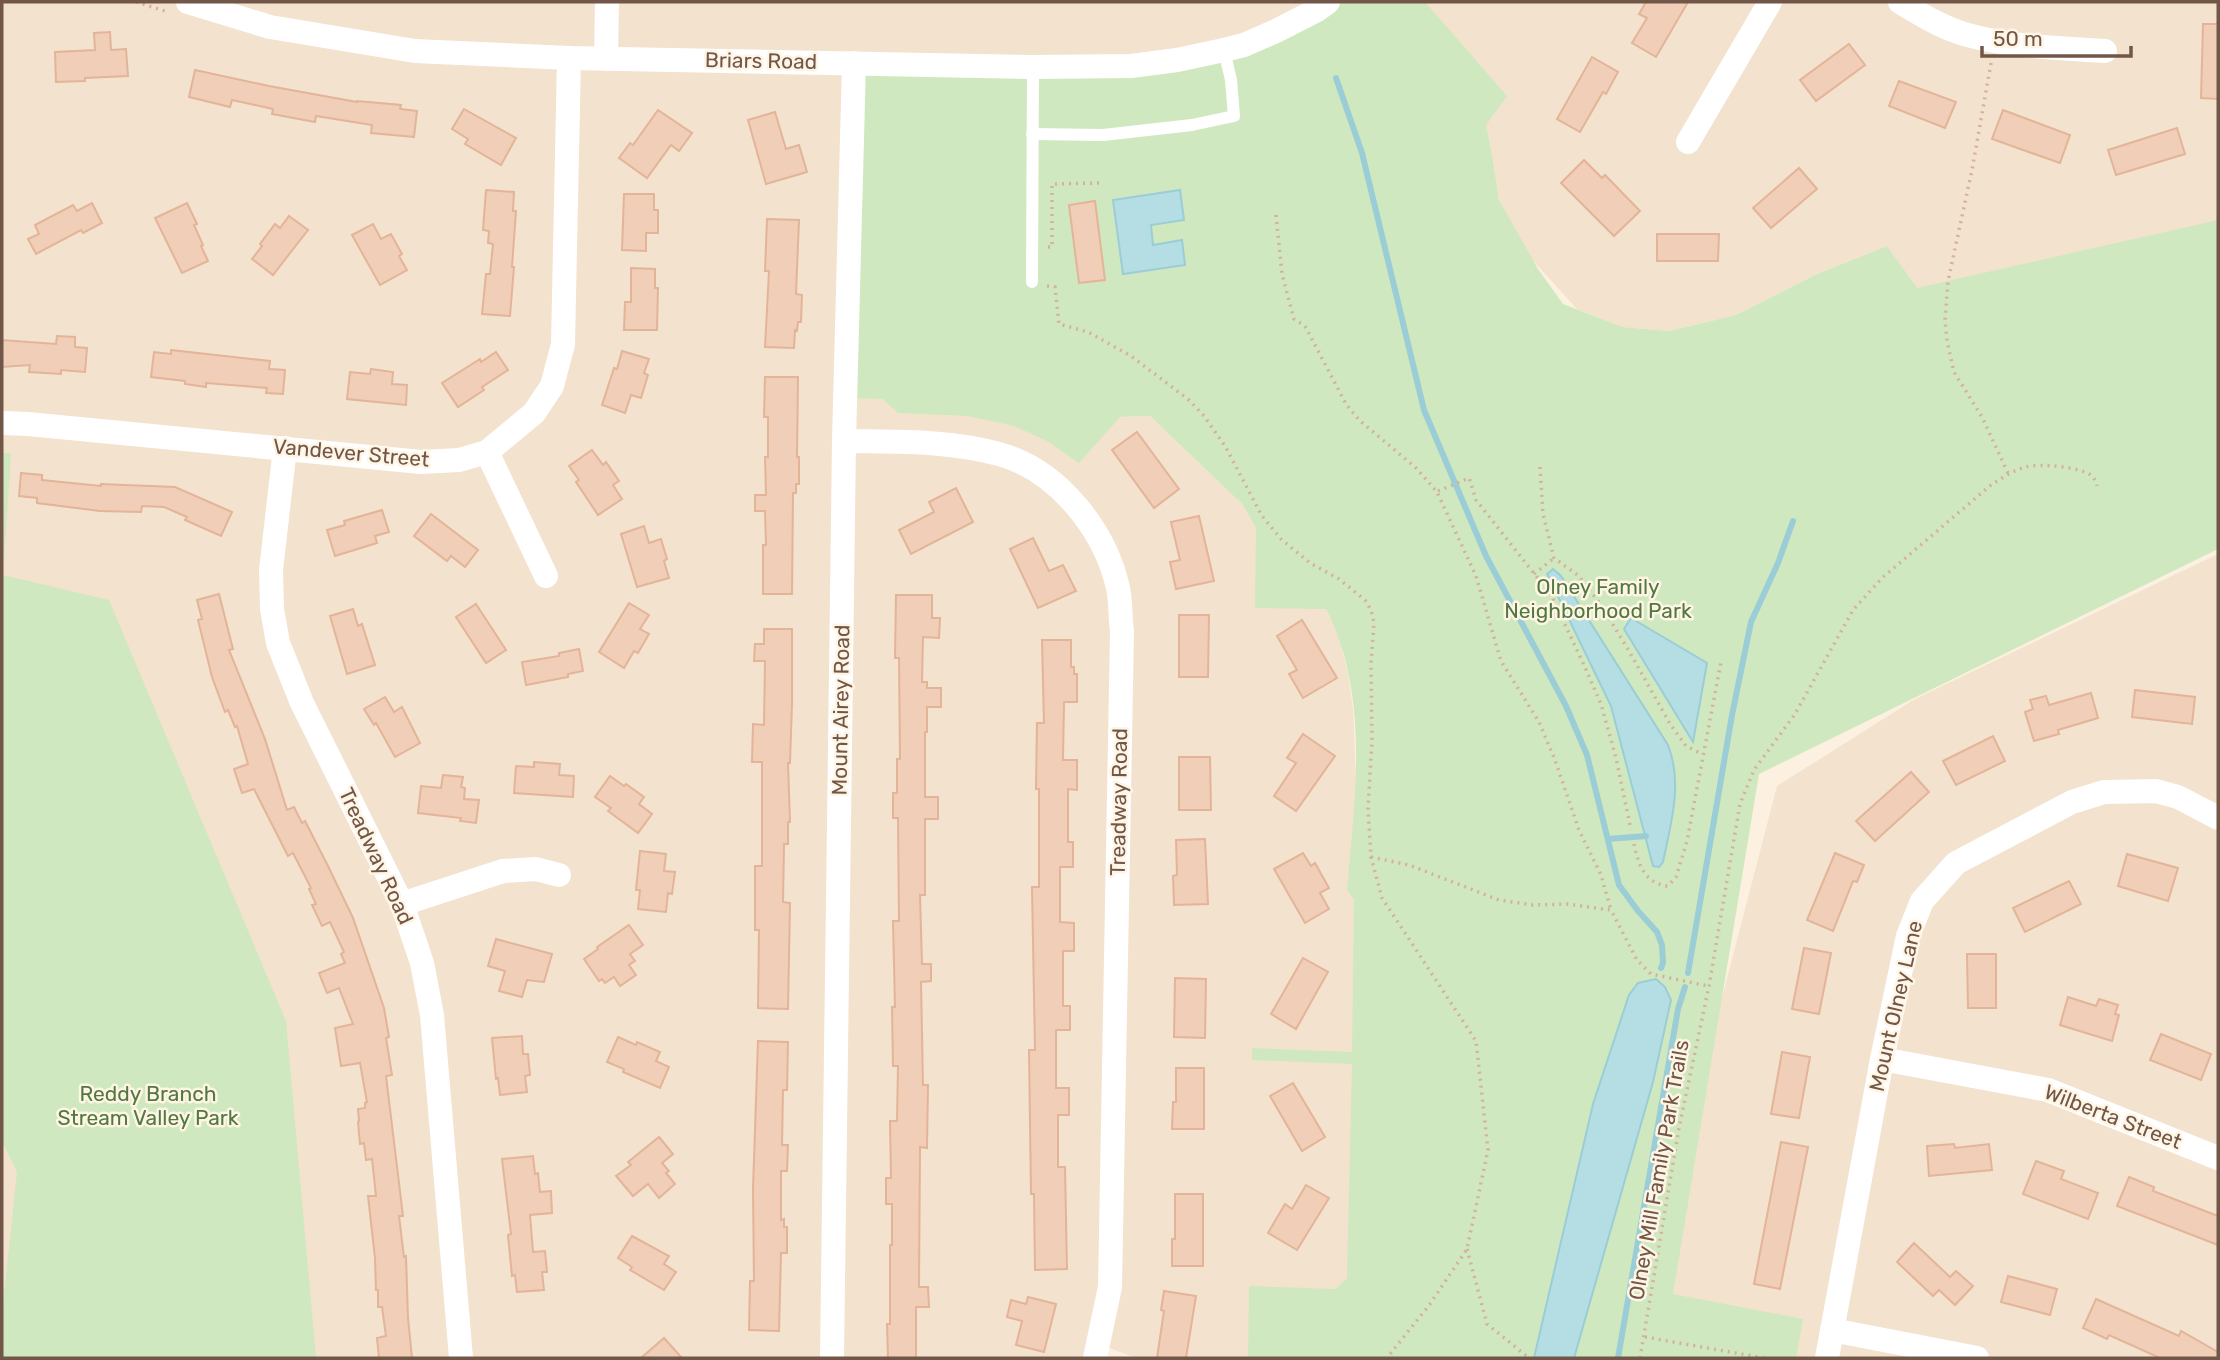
<svg xmlns="http://www.w3.org/2000/svg" width="2220" height="1360" font-family="Rubik,sans-serif">
<style>
.residential{fill:#f3e2ce}
.green{fill:#d0e8bf}
.water{fill:#b5dee4;stroke:#9bcdd6;stroke-width:2}
.lines{fill:none;stroke-linecap:round;stroke-linejoin:round}
.stream{stroke:#9bcdd6;stroke-width:6}
.building{fill:#f1ceb8;stroke:#e3b498;stroke-width:2}
.path{stroke:#d5b19b;stroke-width:3.5;stroke-dasharray:2 5;stroke-linecap:butt}
.service{stroke:#fff;stroke-width:12}
.minor{stroke:#fff;stroke-width:24}
.labels{text-anchor:middle;stroke-width:5;stroke-linejoin:round;paint-order:stroke}
.street-label{font-size:21px;fill:#725648;stroke:#fff5e5}
.park-label{font-size:21px;fill:#517840;stroke:#fff5e5}
</style>
<rect width="100%" height="100%" fill="#fcf1e0"/>
<!-- residential -->
<g class="residential">
<polygon points="2,2 1328,2 937,401 1078,419 1150,416 1245,507 1306,569 1337,631 1348,673 1353,709 1356,780 1374,931 1352,1274 1321,1301 1273,1358 1136,1358 1099,1344 1094,1358 267,1358 2,616"/>
<polygon points="1398,2 2218,2 2218,308 1918,291 1887,246 1817,274 1736,315 1669,331 1623,327 1577,309 1527,254 1502,220 1493,160 1476,85"/>
<polygon points="2218,554 2218,1358 1653,1358 1677,1171 1777,786 1915,699"/>
<polygon points="2,1127 25,1174 2,1358"/>
</g>
<!-- green -->
<g class="green">
<path d="M 1328,2 L 1398,2 L 1400,4 L 1404,2 L 1425,2 L 1507,96 L 1486,125 L 1493,160 L 1499,200 L 1538,269 L 1563,304 L 1623,327 L 1669,331 L 1736,315 L 1817,274 L 1887,246 L 1917,288 L 2218,220 L 2218,549 L 1759,774 L 1673,1294 L 1803,1319 L 1796,1358 L 1248,1358 L 1249,1286 L 1335,1289 L 1347,1278 L 1352,1064 L 1252,1060 L 1252,1048 L 1352,1052 L 1354,900 L 1347,890 C 1355,798 1370,695 1326,609 L 1255,608 L 1256,528 L 1243,505 L 1150,416 L 1120,417 L 1079,463 L 1047,441 L 1014,426 L 968,416 L 898,413 L 883,399 L 845,398 L 854,63 L 1177,60 Z"/>
<polygon points="2,453 11,453 3,575 109,600 286,1021 316,1358 2,1358 2,1312 17,1172 2,1141"/>
</g>
<!-- water -->
<g class="water">
<polygon points="1180,190 1184,220 1151,225 1153,245 1182,240 1185,265 1123,274 1113,200"/>
<path d="M 1553,569 L 1561,576 L 1668,745 C 1683,783 1671,823 1663,862 L 1659,867 L 1653,866 L 1611,706 L 1547,574 Z"/>
<polygon points="1631,618 1707,663 1693,742 1624,629"/>
<polygon points="1656,979 1665,987 1671,1000 1653,1082 1574,1358 1534,1358 1593,1104 1629,995 1638,983"/>
</g>
<g class="lines">
<!-- stream -->
<g class="stream">
<polyline points="1336,78 1362,153 1424,410 1486,556 1566,706 1587,755 1619,885 1638,911 1657,932 1662,945 1663,963 1661,968"/>
<polyline points="1608,839 1646,836"/>
<polyline points="1688,973 1732,715 1751,622 1778,563 1793,521"/>
<polyline points="1618,1358 1678,1009 1685,987"/>
</g>
</g>
<!-- building -->
<g class="building">
<polygon points="1646,2 1688,2 1656,57 1632,43 1647,18 1639,14"/>
<polygon points="2203,24 2218,24 2218,99 2201,98"/>
<polygon points="110,32 111,50 126,49 128,76 85,78 85,81 56,82 55,52 95,50 94,33"/>
<polygon points="1849,44 1865,65 1816,101 1800,80"/>
<polygon points="1592,57 1618,72 1606,94 1603,92 1580,132 1557,119"/>
<polygon points="195,70 269,86 357,102 357,101 401,105 400,109 417,111 414,137 371,133 372,125 316,116 315,122 272,114 273,109 232,100 230,107 189,97"/>
<polygon points="1899,81 1956,102 1945,128 1889,106"/>
<polygon points="464,109 516,138 501,165 465,144 468,139 452,129"/>
<polygon points="658,110 692,133 679,151 671,145 647,178 619,158 630,143 633,145"/>
<polygon points="2003,110 2070,135 2060,163 1992,139"/>
<polygon points="775,112 786,149 799,145 807,172 766,184 748,120"/>
<polygon points="2177,128 2185,154 2116,175 2108,150"/>
<polygon points="1584,160 1602,178 1605,175 1640,211 1614,236 1561,183"/>
<polygon points="1799,168 1817,189 1771,228 1753,208"/>
<polygon points="486,190 514,192 513,211 516,211 512,267 514,267 510,316 482,314 486,274 490,274 493,244 488,243 489,231 483,230"/>
<polygon points="624,194 654,194 654,210 658,210 658,233 646,233 646,251 622,250"/>
<polygon points="1095,201 1105,280 1079,283 1069,205"/>
<polygon points="92,203 102,223 83,233 81,230 36,254 28,239 39,234 35,225 73,205 77,211"/>
<polygon points="187,203 197,224 194,225 203,245 201,246 208,261 182,273 155,218"/>
<polygon points="289,216 308,230 273,275 252,259 262,246 260,244 275,224 280,228"/>
<polygon points="767,219 799,220 796,294 802,295 801,322 798,322 797,331 795,330 794,348 765,347 769,271 765,271"/>
<polygon points="373,224 381,239 391,234 402,254 399,256 407,270 380,285 352,235"/>
<polygon points="1657,234 1719,234 1718,261 1657,261"/>
<polygon points="631,268 655,269 655,288 658,288 657,330 624,330 625,302 631,302"/>
<polygon points="57,336 75,337 75,347 87,348 85,372 61,370 61,374 29,372 30,365 2,367 2,340 56,344"/>
<polygon points="171,350 270,361 269,369 285,370 283,394 266,393 267,388 206,383 206,387 185,384 185,381 151,377 154,352 171,354"/>
<polygon points="622,351 649,359 644,373 648,375 641,398 631,395 625,413 602,405 614,368 617,369"/>
<polygon points="496,352 508,370 482,387 484,390 458,407 442,383 480,359 481,362"/>
<polygon points="371,369 393,372 392,384 407,385 406,405 347,399 350,372 370,374"/>
<polygon points="765,377 798,377 797,457 799,457 799,484 796,484 796,493 793,493 792,594 763,594 763,545 766,545 765,511 755,511 755,495 766,495 765,457 768,457 768,417 764,417"/>
<polygon points="1137,432 1179,489 1154,508 1112,450"/>
<polygon points="592,450 603,465 606,462 619,481 613,485 622,499 598,515 576,482 579,480 569,466"/>
<polygon points="21,473 42,475 42,480 101,486 101,484 175,487 232,512 221,536 185,520 187,517 164,507 142,506 141,512 100,511 37,503 37,498 19,496"/>
<polygon points="956,488 973,522 911,554 899,530 934,512 929,502"/>
<polygon points="382,510 389,532 375,536 377,543 335,556 327,530 345,525 344,521"/>
<polygon points="431,514 478,550 465,567 451,556 447,561 414,536"/>
<polygon points="1199,516 1214,581 1176,589 1170,562 1180,560 1171,522"/>
<polygon points="644,526 649,543 661,539 667,559 664,561 669,578 637,587 621,534"/>
<polygon points="1033,538 1049,571 1063,565 1076,591 1038,608 1010,549"/>
<polygon points="219,594 233,649 229,650 265,739 287,810 294,807 302,823 305,821 328,866 353,918 384,1008 389,1037 386,1038 392,1075 386,1076 403,1216 399,1216 404,1257 406,1256 408,1318 412,1358 379,1358 377,1338 386,1336 382,1307 378,1307 378,1290 376,1290 375,1258 368,1196 376,1196 372,1159 366,1160 364,1143 360,1144 358,1122 359,1121 358,1109 365,1108 365,1103 367,1102 360,1063 341,1066 335,1028 353,1024 339,988 327,993 319,973 345,963 341,954 344,952 330,922 322,926 312,905 316,904 309,889 311,888 293,853 288,856 254,789 242,793 234,769 248,764 237,726 235,727 228,710 225,712 212,677 198,620 202,619 197,600"/>
<polygon points="896,595 932,595 932,618 940,618 939,638 923,637 922,682 927,682 927,688 941,688 941,707 927,707 927,732 925,732 925,797 938,797 938,819 925,819 925,895 920,895 922,964 931,964 931,981 921,982 923,1085 928,1085 927,1148 920,1147 919,1287 928,1287 929,1307 916,1307 916,1358 888,1358 887,1324 890,1324 890,1245 892,1245 892,1204 886,1204 886,1178 891,1178 890,1121 897,1121 898,1066 893,1066 892,1007 895,1007 893,921 899,921 898,818 893,818 893,793 897,793 897,759 900,759 899,658 895,658"/>
<polygon points="629,603 649,615 640,629 649,634 638,653 634,651 624,668 599,652"/>
<polygon points="476,604 506,650 486,663 456,617"/>
<polygon points="353,609 358,626 362,624 375,665 347,674 330,616"/>
<polygon points="1179,615 1209,615 1208,677 1179,677"/>
<polygon points="1302,620 1337,678 1303,698 1289,674 1297,670 1277,636"/>
<polygon points="764,629 792,629 792,703 790,763 788,763 790,822 788,822 788,844 784,844 783,902 790,903 788,1009 758,1008 759,930 755,930 755,866 762,866 762,762 752,762 753,724 764,725 765,661 754,661 755,644 764,644"/>
<polygon points="1042,640 1071,640 1071,667 1074,667 1074,674 1077,674 1077,702 1064,702 1063,760 1077,760 1077,790 1068,789 1068,842 1073,842 1073,867 1060,867 1060,922 1074,923 1074,951 1063,951 1063,1006 1070,1006 1070,1030 1056,1030 1056,1088 1069,1088 1069,1115 1058,1115 1058,1167 1065,1167 1067,1269 1035,1270 1034,1194 1031,1194 1029,1050 1035,1050 1032,887 1039,887 1039,789 1036,789 1037,723 1044,723"/>
<polygon points="579,649 583,671 568,674 568,677 526,685 522,662 559,656 559,653"/>
<polygon points="2135,690 2195,697 2192,724 2132,717"/>
<polygon points="2091,693 2098,718 2058,730 2059,734 2034,741 2025,712 2033,709 2030,700 2046,696 2049,705"/>
<polygon points="385,697 394,712 402,707 420,743 395,757 376,723 374,725 364,709"/>
<polygon points="1303,734 1335,756 1296,811 1274,796 1296,763 1287,758"/>
<polygon points="1993,736 2005,761 1956,785 1943,761"/>
<polygon points="1179,757 1210,757 1211,810 1179,810"/>
<polygon points="534,762 560,764 559,775 574,776 573,797 514,793 516,766 534,767"/>
<polygon points="1911,772 1929,792 1875,841 1856,821"/>
<polygon points="443,775 463,777 461,787 465,788 464,799 479,800 476,823 460,821 461,818 418,813 421,786 441,788"/>
<polygon points="610,776 624,786 626,784 644,797 639,804 652,814 638,833 608,811 611,808 595,797"/>
<polygon points="1205,839 1208,904 1174,905 1173,876 1177,875 1176,840"/>
<polygon points="640,851 666,854 664,871 675,872 672,894 668,893 666,912 638,909 640,890 636,890"/>
<polygon points="1303,853 1311,866 1315,863 1329,888 1320,893 1329,909 1305,923 1274,869"/>
<polygon points="1835,853 1864,865 1857,882 1853,881 1833,931 1807,920"/>
<polygon points="2127,854 2178,868 2168,901 2118,886"/>
<polygon points="2069,881 2081,904 2025,932 2013,908"/>
<polygon points="629,925 643,945 630,954 635,961 629,965 636,975 620,986 614,977 605,983 602,979 599,981 584,959 598,949 597,947"/>
<polygon points="496,939 552,954 544,982 527,980 522,997 499,991 505,971 488,966"/>
<polygon points="1804,948 1831,953 1819,1014 1792,1009"/>
<polygon points="1967,954 1996,954 1996,1008 1968,1008"/>
<polygon points="1303,958 1328,972 1296,1029 1271,1014"/>
<polygon points="1175,978 1206,979 1205,1038 1174,1037"/>
<polygon points="2068,997 2096,1006 2099,999 2118,1005 2115,1014 2119,1015 2112,1041 2060,1025"/>
<polygon points="2161,1034 2211,1054 2201,1080 2150,1060"/>
<polygon points="522,1036 523,1054 528,1054 530,1075 525,1076 527,1092 500,1095 498,1078 496,1079 492,1038"/>
<polygon points="618,1037 636,1045 637,1042 660,1052 656,1061 669,1067 660,1088 623,1072 624,1069 607,1062"/>
<polygon points="758,1041 788,1042 787,1090 783,1090 782,1145 788,1145 787,1171 781,1171 781,1220 784,1219 784,1227 787,1227 787,1253 781,1253 779,1331 749,1330 750,1281 754,1281 753,1189"/>
<polygon points="1782,1052 1810,1057 1799,1118 1771,1114"/>
<polygon points="1176,1068 1204,1068 1204,1129 1172,1129 1173,1102 1176,1102"/>
<polygon points="1293,1083 1325,1137 1302,1151 1270,1096"/>
<polygon points="659,1137 673,1154 662,1163 669,1171 666,1173 675,1184 659,1198 648,1184 633,1196 616,1176 631,1165 628,1162"/>
<polygon points="1781,1142 1808,1147 1780,1289 1754,1284"/>
<polygon points="1954,1144 1955,1148 1989,1144 1992,1170 1929,1176 1927,1146"/>
<polygon points="533,1156 535,1174 538,1173 540,1192 551,1191 552,1213 530,1215 533,1252 545,1251 547,1272 542,1272 544,1290 517,1292 515,1275 512,1276 508,1235 511,1234 502,1159"/>
<polygon points="2036,1161 2064,1171 2061,1179 2098,1193 2088,1219 2023,1194"/>
<polygon points="2129,1177 2154,1187 2153,1191 2218,1216 2218,1245 2117,1206"/>
<polygon points="1306,1185 1329,1198 1297,1250 1268,1233 1285,1204 1292,1209"/>
<polygon points="1175,1194 1203,1194 1203,1266 1172,1266 1172,1239 1175,1239"/>
<polygon points="632,1236 669,1256 664,1264 676,1272 664,1290 630,1270 632,1267 618,1258"/>
<polygon points="1914,1243 1950,1277 1956,1271 1973,1286 1955,1305 1939,1290 1933,1296 1897,1262"/>
<polygon points="2008,1276 2057,1289 2050,1315 2001,1302"/>
<polygon points="1164,1291 1196,1296 1186,1358 1157,1358 1164,1311 1161,1310"/>
<polygon points="1028,1297 1056,1304 1044,1352 1016,1345 1022,1321 1007,1317 1011,1300 1026,1304"/>
<polygon points="2096,1299 2179,1336 2181,1331 2218,1352 2218,1358 2160,1358 2109,1335 2107,1339 2083,1328"/>
<polygon points="664,1338 682,1358 641,1358"/>
</g>
<g class="lines">
<!-- path -->
<g class="path">
<polyline points="136,2 168,12"/>
<polyline points="1991,63 1972,170 1948,281 1945,320 1947,341 1954,372 1982,417 2008,473"/>
<polyline points="1276,215 1282,274 1294,319 1305,326 1346,404 1359,420 1416,468 1437,492 1476,576 1501,661 1539,722 1555,760 1579,830 1601,875 1611,910"/>
<polyline points="1048,247 1052,247 1052,184 1101,183"/>
<polyline points="1047,286 1055,287 1059,324 1088,332 1131,356 1189,400 1204,416 1225,446 1262,516 1281,539 1310,563 1339,579 1365,600 1371,610 1374,623 1371,663 1372,741 1368,808 1371,857 1382,898 1476,1041 1488,1150 1467,1249 1430,1304 1387,1358"/>
<polyline points="1540,467 1543,514 1554,558 1579,576 1601,605 1629,651 1670,724 1686,746 1702,754"/>
<polyline points="1438,491 1469,478 1476,500 1551,595 1584,665 1601,704 1616,758 1631,830"/>
<polyline points="1534,574 1554,558"/>
<path d="M 1634,844 C 1638,864 1645,884 1668,886 L 1676,877 L 1687,841 L 1721,662"/>
<polyline points="1371,857 1409,865 1499,900 1533,905 1567,904 1611,910 1637,960 1651,974 1708,986"/>
<polyline points="1467,1249 1487,1324 1529,1358"/>
<polyline points="1645,1337 1764,1358"/>
<path d="M 1640,1358 L 1679,1128 L 1709,986 L 1740,804 L 1754,770 L 1795,714 L 1853,610 L 1882,578 L 1991,485 C 2002,478 2013,470 2026,467 C 2039,463 2082,467 2092,476 C 2095,479 2096,483 2097,486"/>
</g>
<!-- service -->
<g class="service">
<polyline points="1032,134 1103,135 1192,125 1234,116 1231,80 1224,50"/>
<polyline points="1032,282 1033,67"/>
</g>
<!-- minor -->
<g class="minor">
<polyline points="188,2 270,27 415,51 569,58 1033,67 1131,66 1177,60 1224,50 1244,45 1276,31 1317,10 1328,2"/>
<path d="M 1900,2 C 1920,14 1941,27 1964,34 C 2009,47 2058,48 2105,51"/>
<polyline points="606,59 607,2"/>
<polyline points="1688,142 1770,2"/>
<polyline points="2,423 28,424 421,462 459,460 487,452 534,413 552,386 563,344 569,58"/>
<path d="M 844,441 C 895,442 949,440 999,454 C 1058,470 1105,530 1118,588 C 1121,602 1120,617 1122,631 L 1110,1287 L 1095,1358"/>
<polyline points="285,448 271,570 272,609 278,643 302,703 402,904 422,963 432,1015 461,1358"/>
<polyline points="487,452 546,576"/>
<polyline points="402,904 503,871 536,869 559,875"/>
<polyline points="1882,1059 2048,1090 2218,1158"/>
<polyline points="1832,1330 1977,1358"/>
<polyline points="832,1358 844,441 854,63"/>
<polyline points="1827,1358 1882,1059 1908,936 1922,901 1956,863 2072,802 2104,792 2156,791 2178,797 2218,818"/>
</g>
</g>
<g class="labels">
<!-- street labels -->
<g class="street-label">
<text transform="translate(761 61) rotate(1)" y="7">Briars Road</text>
<text transform="translate(351 453) rotate(5)" y="7">Vandever Street</text>
<text transform="translate(841 710) rotate(-89)" y="7">Mount Airey Road</text>
<text transform="translate(1119 802) rotate(-89)" y="7">Treadway Road</text>
<text transform="translate(376 856) rotate(65)" y="7">Treadway Road</text>
<text transform="translate(1896 1006) rotate(-77)" y="7">Mount Olney Lane</text>
<text transform="translate(2113 1117) rotate(21)" y="7">Wilberta Street</text>
<text transform="translate(1659 1170) rotate(-80)" y="7">Olney Mill Family Park Trails</text>
</g>
<!-- park labels -->
<g class="park-label">
<text x="1598" y="594">Olney Family<tspan x="1598" dy="24">Neighborhood Park</tspan></text>
<text x="148" y="1101">Reddy Branch<tspan x="148" dy="24">Stream Valley Park</tspan></text>
</g>
</g>
<!-- border -->
<rect width="2220" height="1360" fill="none" stroke="#725648" stroke-width="7"/>
<!-- scale -->
<path d="M1982 46v10h149v-10" fill="none" stroke="#725648" stroke-width="3.5"/>
<text x="1993" y="46" font-size="21" fill="#725648" stroke="#fff5e5" stroke-width="5" paint-order="stroke">50 m</text>
</svg>
